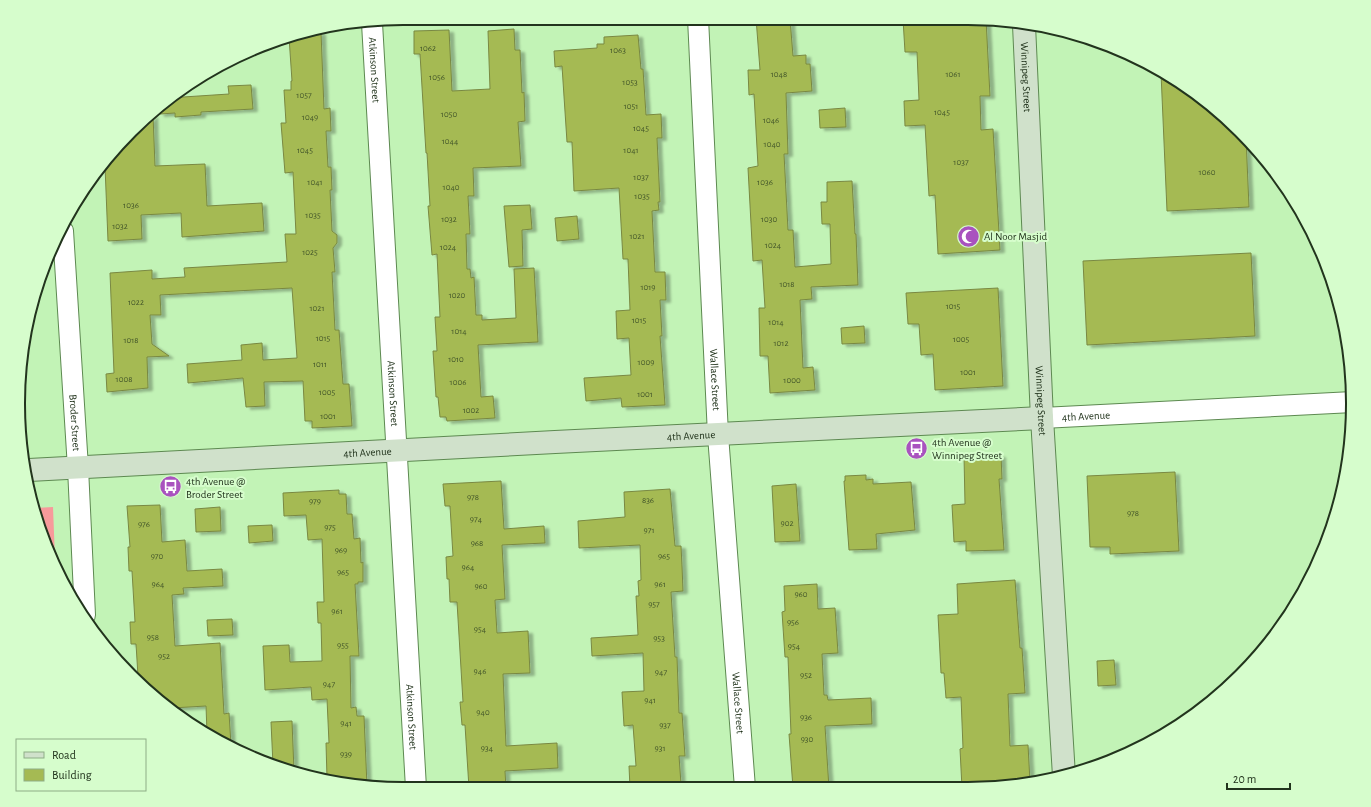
<svg xmlns="http://www.w3.org/2000/svg" width="1371" height="807" font-family="'Alegreya Sans',sans-serif">
<style>
.green{fill:#f79a9b}
.building{fill:#a5ba53;stroke:#798842;filter:url(#shadow)}
.lines{fill:none;stroke-linecap:round;stroke-linejoin:round}
.street-casing{stroke:#5d8951;stroke-width:22}
.secondary-casing{stroke:#5d8951;stroke-width:24}
.street{stroke:#fff;stroke-width:20}
.secondary{stroke:#d0e1cb;stroke-width:22}
.labels{text-anchor:middle;stroke-width:4;stroke-linejoin:round;paint-order:stroke}
.number-label{font-size:9px;fill:#43562a}
.street-label{font-size:11px;fill:#22341d;stroke:#d6fdcc}
.poi-label{font-size:11px;fill:#22341d;stroke:#d6fdcc;text-anchor:start}
.rim{fill:none;stroke:#22341d;stroke-width:2}
</style>
<defs>
<filter id="shadow"><feDropShadow dx="4.5" dy="2.5" stdDeviation="1" flood-color="#0004"/></filter>
</defs>
<rect width="100%" height="100%" fill="#c2f3b6"/>
<!-- green -->
<polygon class="green" points="53,507 55,559 38,527 35,508"/>
<!-- building -->
<g class="building">
<polygon points="756,18 790,19 793,56 806,55 806,64 810,64 812,91 786,93 788,154 784,154 788,230 793,230 795,267 831,264 830,224 822,224 821,202 827,202 827,182 852,181 855,234 856,234 858,285 811,287 812,299 800,300 803,368 813,367 815,390 770,393 768,356 760,356 759,308 765,308 762,260 753,261 748,168 758,166 754,94 749,95 748,70 760,70"/>
<polygon points="903,19 986,19 990,96 980,96 981,130 993,129 1000,250 938,254 935,195 929,196 925,125 905,126 904,101 919,100 917,52 905,52"/>
<polygon points="514,29 515,50 520,50 522,93 524,92 525,121 518,122 521,166 473,168 474,196 468,196 470,234 466,234 467,269 470,269 471,278 474,277 476,315 482,315 482,320 516,318 514,269 534,268 538,342 478,345 481,397 493,396 495,418 447,421 446,417 440,417 438,397 436,397 433,351 437,351 435,317 440,317 437,254 432,255 428,206 430,206 427,153 426,153 420,54 414,54 414,31 449,30 452,91 490,89 488,31"/>
<polygon points="321,32 324,109 330,108 331,131 326,131 328,167 331,167 332,190 330,190 332,231 337,235 337,243 333,248 335,272 332,272 335,330 339,330 343,384 349,384 352,426 312,428 312,421 305,421 303,381 264,382 265,406 246,407 243,378 188,383 187,364 242,360 241,345 262,343 263,360 297,358 292,288 160,295 161,315 150,315 152,344 169,356 147,357 148,388 107,392 106,374 114,373 110,273 152,270 152,279 185,277 184,268 287,262 285,234 296,234 293,172 285,173 281,123 286,123 284,90 291,90 291,81 292,81 289,37"/>
<polygon points="638,35 641,69 643,69 646,115 661,114 662,138 657,138 660,202 658,202 659,210 652,211 655,272 665,272 666,300 660,300 662,336 660,336 665,405 622,407 621,398 586,401 584,378 631,375 629,338 617,339 616,311 630,310 628,259 623,259 619,188 574,191 572,142 567,142 562,66 555,67 554,51 597,48 597,44 604,44 604,37"/>
<polygon points="1161,73 1182,83 1240,131 1246,138 1249,207 1167,211"/>
<polygon points="251,85 253,109 201,112 201,115 175,117 175,113 160,114 159,108 168,98 229,94 228,86"/>
<polygon points="845,108 846,127 820,128 819,110"/>
<polygon points="153,115 155,166 205,164 207,206 262,203 264,231 182,237 181,213 141,215 142,239 108,241 105,166"/>
<polygon points="530,205 532,229 522,230 523,266 509,267 504,206"/>
<polygon points="577,216 579,239 557,241 555,218"/>
<polygon points="1251,253 1255,336 1087,345 1083,261"/>
<polygon points="998,288 1003,386 935,390 933,354 921,355 919,324 908,324 906,293"/>
<polygon points="864,326 865,343 842,344 841,328"/>
<polygon points="1001,455 1002,479 999,479 1004,550 966,551 966,541 954,542 952,505 965,504 964,456"/>
<polygon points="1175,472 1179,551 1110,554 1110,547 1090,547 1087,476"/>
<polygon points="866,475 866,480 873,479 873,484 911,482 915,530 876,534 877,549 849,550 844,481 845,481 845,476"/>
<polygon points="501,481 504,529 544,526 545,543 502,545 505,599 495,600 497,633 528,631 530,673 503,674 506,746 557,743 558,768 505,771 506,788 469,788 465,725 462,725 460,702 463,702 457,602 450,602 449,579 447,579 446,557 453,556 450,506 445,506 443,484"/>
<polygon points="796,484 800,541 775,542 772,486"/>
<polygon points="670,489 675,546 681,546 682,566 683,591 671,592 675,657 677,657 679,713 682,713 685,756 679,756 681,784 630,788 629,766 636,766 633,725 624,726 622,692 644,691 643,653 592,656 591,638 638,635 636,596 639,596 638,581 641,580 640,545 579,548 578,521 625,517 624,492"/>
<polygon points="339,490 339,494 346,494 347,514 352,514 354,539 360,538 361,563 363,562 363,582 358,582 358,584 355,584 359,656 350,656 351,708 356,707 357,716 364,716 367,786 327,778 326,743 329,743 327,699 312,700 311,687 265,690 263,646 289,645 290,662 322,661 321,623 318,623 317,602 324,602 322,539 308,540 306,515 284,516 283,493"/>
<polygon points="160,505 162,542 185,540 187,571 222,569 223,586 183,588 184,594 172,595 175,646 220,643 224,714 229,713 231,745 207,733 206,706 172,708 138,676 136,644 131,644 130,622 135,622 132,571 129,571 128,547 130,547 127,506"/>
<polygon points="220,507 221,531 196,532 195,509"/>
<polygon points="272,525 273,541 249,543 248,526"/>
<polygon points="1015,580 1020,648 1022,648 1025,693 1008,694 1010,746 1028,745 1030,782 993,788 962,788 960,749 963,748 961,697 946,698 944,673 941,673 938,615 958,614 957,584"/>
<polygon points="817,584 818,609 835,608 838,653 822,654 824,695 827,695 828,700 871,698 872,724 825,726 829,788 793,788 789,734 791,734 788,657 785,657 782,612 785,611 784,586"/>
<polygon points="232,619 233,635 208,636 207,620"/>
<polygon points="1114,660 1116,685 1098,686 1097,661"/>
<polygon points="292,721 294,771 279,768 273,765 271,722"/>
</g>
<g class="lines">
<defs>
<g id="street">
<path id="s1" d="M 698,18 L 718,435 L 745,788"/>
<path id="s2" d="M 372,23 L 416,788"/>
<path id="s3" d="M 63,231 L 78,468 L 85,615"/>
<path id="s4" d="M 1042,418 L 1353,402"/>
</g>
<g id="secondary">
<path id="s5" d="M 1024,25 L 1042,418 L 1064,776"/>
<path id="s6" d="M 29,470 L 555,442 L 1042,418"/>
</g>
</defs>
<!-- street casing -->
<use href="#street" class="street-casing"/>
<!-- secondary casing -->
<use href="#secondary" class="secondary-casing"/>
<!-- street -->
<use href="#street" class="street"/>
<!-- secondary -->
<use href="#secondary" class="secondary"/>
</g>
<!-- icons -->
<defs>
<symbol id="mosque-disc" viewBox="-11 -11 22 22"><circle r="9.5" fill="#a952bf" stroke="#d6fdcc"/><path d="M3.5-4.9A6 6 0 1 0 3.5 4.9A5 5 0 1 1 3.5-4.9Z" fill="#fff"/></symbol>
<symbol id="bus-disc" viewBox="-11 -11 22 22"><circle r="9.5" fill="#a952bf" stroke="#d6fdcc"/><path d="M-5-6H5V4H4V6H2V4H-2V6H-4V4H-5ZM-3.5-4V0h7V-4ZM-3.5 1.2v1.5H-2V1.2ZM2 1.2v1.5H3.5V1.2Z" fill="#fff"/></symbol>
</defs>
<g fill-rule="evenodd">
<use href="#mosque-disc" x="956" y="224" width="25" height="25"/>
<use href="#bus-disc" x="904" y="436" width="25" height="25"/>
<use href="#bus-disc" x="158" y="474" width="25" height="25"/>
</g>
<g class="labels">
<!-- number labels -->
<g class="number-label">
<text x="428" y="51">1062</text>
<text x="618" y="53">1063</text>
<text x="779" y="77">1048</text>
<text x="953" y="77">1061</text>
<text x="437" y="80">1056</text>
<text x="630" y="85">1053</text>
<text x="304" y="98">1057</text>
<text x="631" y="109">1051</text>
<text x="942" y="115">1045</text>
<text x="449" y="117">1050</text>
<text x="310" y="120">1049</text>
<text x="771" y="123">1046</text>
<text x="641" y="131">1045</text>
<text x="450" y="144">1044</text>
<text x="772" y="147">1040</text>
<text x="305" y="153">1045</text>
<text x="631" y="153">1041</text>
<text x="961" y="165">1037</text>
<text x="1207" y="175">1060</text>
<text x="641" y="180">1037</text>
<text x="315" y="185">1041</text>
<text x="765" y="185">1036</text>
<text x="451" y="190">1040</text>
<text x="642" y="199">1035</text>
<text x="131" y="208">1036</text>
<text x="313" y="218">1035</text>
<text x="449" y="222">1032</text>
<text x="769" y="222">1030</text>
<text x="120" y="229">1032</text>
<text x="637" y="239">1021</text>
<text x="773" y="248">1024</text>
<text x="448" y="250">1024</text>
<text x="310" y="255">1025</text>
<text x="787" y="287">1018</text>
<text x="648" y="290">1019</text>
<text x="457" y="298">1020</text>
<text x="136" y="305">1022</text>
<text x="953" y="309">1015</text>
<text x="317" y="311">1021</text>
<text x="639" y="323">1015</text>
<text x="776" y="325">1014</text>
<text x="459" y="334">1014</text>
<text x="323" y="341">1015</text>
<text x="961" y="342">1005</text>
<text x="131" y="343">1018</text>
<text x="781" y="346">1012</text>
<text x="456" y="362">1010</text>
<text x="646" y="365">1009</text>
<text x="320" y="367">1011</text>
<text x="968" y="375">1001</text>
<text x="124" y="382">1008</text>
<text x="792" y="383">1000</text>
<text x="458" y="385">1006</text>
<text x="327" y="395">1005</text>
<text x="645" y="397">1001</text>
<text x="471" y="413">1002</text>
<text x="328" y="419">1001</text>
<text x="473" y="500">978</text>
<text x="648" y="503">836</text>
<text x="315" y="504">979</text>
<text x="1133" y="516">978</text>
<text x="476" y="522">974</text>
<text x="787" y="526">902</text>
<text x="144" y="527">976</text>
<text x="330" y="530">975</text>
<text x="649" y="533">971</text>
<text x="477" y="546">968</text>
<text x="341" y="553">969</text>
<text x="157" y="559">970</text>
<text x="664" y="559">965</text>
<text x="468" y="570">964</text>
<text x="343" y="575">965</text>
<text x="158" y="587">964</text>
<text x="660" y="587">961</text>
<text x="481" y="589">960</text>
<text x="801" y="597">960</text>
<text x="654" y="607">957</text>
<text x="337" y="614">961</text>
<text x="793" y="625">956</text>
<text x="480" y="632">954</text>
<text x="153" y="640">958</text>
<text x="659" y="641">953</text>
<text x="343" y="648">955</text>
<text x="794" y="649">954</text>
<text x="164" y="659">952</text>
<text x="480" y="674">946</text>
<text x="661" y="675">947</text>
<text x="806" y="678">952</text>
<text x="329" y="687">947</text>
<text x="650" y="703">941</text>
<text x="483" y="715">940</text>
<text x="806" y="720">936</text>
<text x="346" y="726">941</text>
<text x="665" y="728">937</text>
<text x="807" y="742">930</text>
<text x="487" y="751">934</text>
<text x="660" y="751">931</text>
<text x="346" y="757">939</text>
</g>
<!-- street labels -->
<g class="street-label">
<text dy="4" stroke="none"><textPath href="#s2" startOffset="47">Atkinson Street</textPath></text>
<text dy="4" stroke="none"><textPath href="#s5" startOffset="52">Winnipeg Street</textPath></text>
<text dy="4" stroke="none"><textPath href="#s1" startOffset="362">Wallace Street</textPath></text>
<text dy="4" stroke="none"><textPath href="#s2" startOffset="371">Atkinson Street</textPath></text>
<text dy="4" stroke="none"><textPath href="#s5" startOffset="376">Winnipeg Street</textPath></text>
<text dy="4" stroke="none"><textPath href="#s4" startOffset="44">4th Avenue</textPath></text>
<text dy="4" stroke="none"><textPath href="#s3" startOffset="192">Broder Street</textPath></text>
<text dy="4" stroke="none"><textPath href="#s6" startOffset="663">4th Avenue</textPath></text>
<text dy="4" stroke="none"><textPath href="#s6" startOffset="339">4th Avenue</textPath></text>
<text dy="4" stroke="none"><textPath href="#s1" startOffset="686">Wallace Street</textPath></text>
<text dy="4" stroke="none"><textPath href="#s2" startOffset="695">Atkinson Street</textPath></text>
</g>
<!-- poi labels -->
<g class="poi-label">
<text x="984" y="240">Al Noor Masjid</text>
<text x="932" y="446">4th Avenue @<tspan x="932" dy="13">Winnipeg Street</tspan></text>
<text x="186" y="485">4th Avenue @<tspan x="186" dy="13">Broder Street</tspan></text>
</g>
</g>
<!-- crop -->
<path d="M0 0H1371V807H0ZM403 25H968A378 378 0 0 1 1346 403V404A378 378 0 0 1 968 782H403A378 378 0 0 1 25 404V403A378 378 0 0 1 403 25Z" fill="#d6fdcc" fill-rule="evenodd"/>
<path class="rim" d="M403 25H968A378 378 0 0 1 1346 403V404A378 378 0 0 1 968 782H403A378 378 0 0 1 25 404V403A378 378 0 0 1 403 25Z"/>
<!-- legend -->
<rect x="16" y="739" width="130" height="52" fill="#d6fdcc" stroke="#8ead86"/>
<rect x="24" y="752" width="20" height="6" fill="#d0e1cb" stroke="#8ead86"/>
<text x="52" y="759" font-size="12" fill="#22341d">Road</text>
<rect x="24" y="769" width="20" height="12" fill="#a5ba53" stroke="#8ead86"/>
<text x="52" y="779" font-size="12" fill="#22341d">Building</text>
<!-- scale -->
<path d="M1227 783v6h63v-6" fill="none" stroke="#22341d" stroke-width="2"/>
<text x="1233" y="783" font-size="12" fill="#22341d" stroke="#d6fdcc" stroke-width="3" paint-order="stroke">20 m</text>
</svg>
